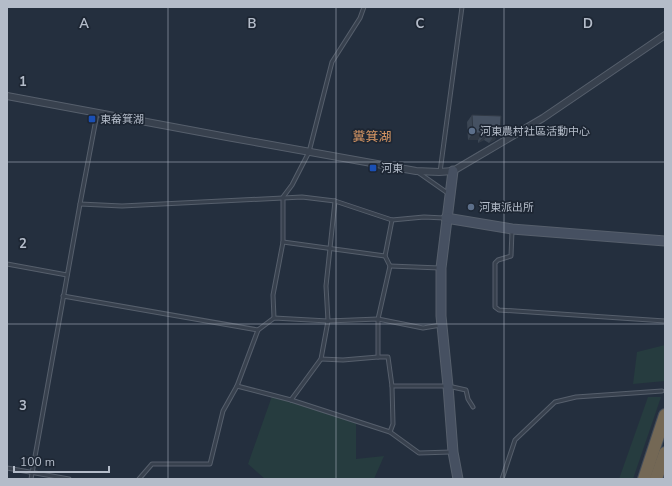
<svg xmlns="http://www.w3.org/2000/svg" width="672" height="486" font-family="'Nunito Sans','Noto Sans TC',sans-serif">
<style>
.green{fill:#263c3f}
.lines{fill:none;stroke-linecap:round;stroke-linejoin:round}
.lane-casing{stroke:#565f6c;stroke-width:5}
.street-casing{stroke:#565f6c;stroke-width:8}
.secondary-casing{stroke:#565f6c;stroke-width:11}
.highway-casing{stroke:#434c59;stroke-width:14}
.lane{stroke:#38414e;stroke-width:3}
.street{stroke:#38414e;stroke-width:6}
.secondary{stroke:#465061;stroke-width:9}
.highway{stroke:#746855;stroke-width:12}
.wall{fill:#3b4654}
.shaded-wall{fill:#303945}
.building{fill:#455162;stroke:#303945}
.grid{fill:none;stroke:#b4bcc9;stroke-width:1;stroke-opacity:0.55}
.transit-dot{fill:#1a4fb4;stroke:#1d2633;stroke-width:1.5}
.service-dot{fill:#5c6f8a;stroke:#1d2633;stroke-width:1.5}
.labels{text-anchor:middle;stroke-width:3.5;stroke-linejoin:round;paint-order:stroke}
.poi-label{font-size:11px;fill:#b4bcc9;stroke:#1d2633;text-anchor:start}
.quarter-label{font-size:13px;fill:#d59563;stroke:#1d2633}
.grid-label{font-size:13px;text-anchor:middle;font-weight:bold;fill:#b4bcc9;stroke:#1d2633;stroke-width:3.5;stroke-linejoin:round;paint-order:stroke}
</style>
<rect width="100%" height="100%" fill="#242f3e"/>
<!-- green -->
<g class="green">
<polygon points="665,345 665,381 633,384 637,352"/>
<polygon points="272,396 356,420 356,459 384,456 374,479 265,479 248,464"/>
<polygon points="648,397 661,397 633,479 619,479"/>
</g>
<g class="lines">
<defs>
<g id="lane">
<polyline points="440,172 462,7"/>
<polyline points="419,173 449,194"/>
<polyline points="80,204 122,206 302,197 335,201 392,220 424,217 444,218"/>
<polyline points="512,231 511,256 498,260 495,263 495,307 499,310 665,321"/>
<polyline points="283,242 385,256"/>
<polyline points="7,264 67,275"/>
<polyline points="390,266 440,268"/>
<polyline points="63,296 258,330 274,318 328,321 378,319 423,328 441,325"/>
<polyline points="274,318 273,295 283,242 283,197 292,185 309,152 332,62 360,18 364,7"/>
<polyline points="321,359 343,360 378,357"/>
<polyline points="237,386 258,330"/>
<polyline points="392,386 448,386 466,390 468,399 473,407"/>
<polyline points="291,400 321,359 328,321 326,286 335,201"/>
<polyline points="390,432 393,424 392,386 388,357 378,357 378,319 390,266 385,256 392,220"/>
<polyline points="7,468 69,479"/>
<polyline points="31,479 80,204 97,114"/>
<polyline points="139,479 152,464 210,464 223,411 237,386 291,400 390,432 419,453 451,452"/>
<polyline points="502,479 515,440 555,402 576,397 662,391"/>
</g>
<polyline id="street" points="7,96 227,137 416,171 439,172 453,171 543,118 665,35"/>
<g id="secondary">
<polyline points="453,171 441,268 441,316 448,386 453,452 458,479"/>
<polyline points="446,218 512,229 665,241"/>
</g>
<g id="highway">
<polyline points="644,479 665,415"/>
<polyline points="656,479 665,453"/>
</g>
</defs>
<!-- lane casing -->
<use href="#lane" class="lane-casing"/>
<!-- street casing -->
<use href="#street" class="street-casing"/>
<!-- secondary casing -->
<use href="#secondary" class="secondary-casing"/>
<!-- highway casing -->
<use href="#highway" class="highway-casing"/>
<!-- lane -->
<use href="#lane" class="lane"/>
<!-- street -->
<use href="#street" class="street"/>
<!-- secondary -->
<use href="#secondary" class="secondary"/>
<!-- highway -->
<use href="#highway" class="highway"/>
</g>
<!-- wall -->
<polygon class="wall" points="472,115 501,116 495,140 489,143 484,140 478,143 478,140 468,140 467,122"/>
<!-- shaded-wall -->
<g class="shaded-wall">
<polygon points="489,132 484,140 478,143 484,136"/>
<polygon points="473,133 483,133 478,140 468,140"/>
<polygon points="500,133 495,140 489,143 494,136"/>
</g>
<!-- building -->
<polygon class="building" points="472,115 501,116 500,133 494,136 489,132 484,136 483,133 473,133"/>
<!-- grid -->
<path class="grid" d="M 168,7 L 168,479M 336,7 L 336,479M 504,7 L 504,479M 7,162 L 665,162M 7,324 L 665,324"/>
<!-- markers -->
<g class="transit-dot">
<rect x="88" y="115" width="8" height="8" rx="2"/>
<rect x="369" y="164" width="8" height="8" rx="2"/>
</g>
<g class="service-dot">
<circle cx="472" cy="131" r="4"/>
<circle cx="471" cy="207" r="4"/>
</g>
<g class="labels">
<!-- poi labels -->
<g class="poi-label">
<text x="100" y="123">東畚箕湖</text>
<text x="480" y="135">河東農村社區活動中心</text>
<text x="381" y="172">河東</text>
<text x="479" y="211">河東派出所</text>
</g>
<!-- quarter labels -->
<g class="quarter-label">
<text x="372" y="141">糞箕湖</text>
</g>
</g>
<g class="grid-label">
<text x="84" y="28">A</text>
<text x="252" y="28">B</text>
<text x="420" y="28">C</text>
<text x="588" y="28">D</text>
<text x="23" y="86">1</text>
<text x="23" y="248">2</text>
<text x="23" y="410">3</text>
</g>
<!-- border -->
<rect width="672" height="486" fill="none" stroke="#b4bcc9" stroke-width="16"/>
<!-- scale -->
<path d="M14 466v6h95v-6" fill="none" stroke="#b4bcc9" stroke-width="2"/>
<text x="20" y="466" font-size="12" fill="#b4bcc9" stroke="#1d2633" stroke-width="3" paint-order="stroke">100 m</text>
</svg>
